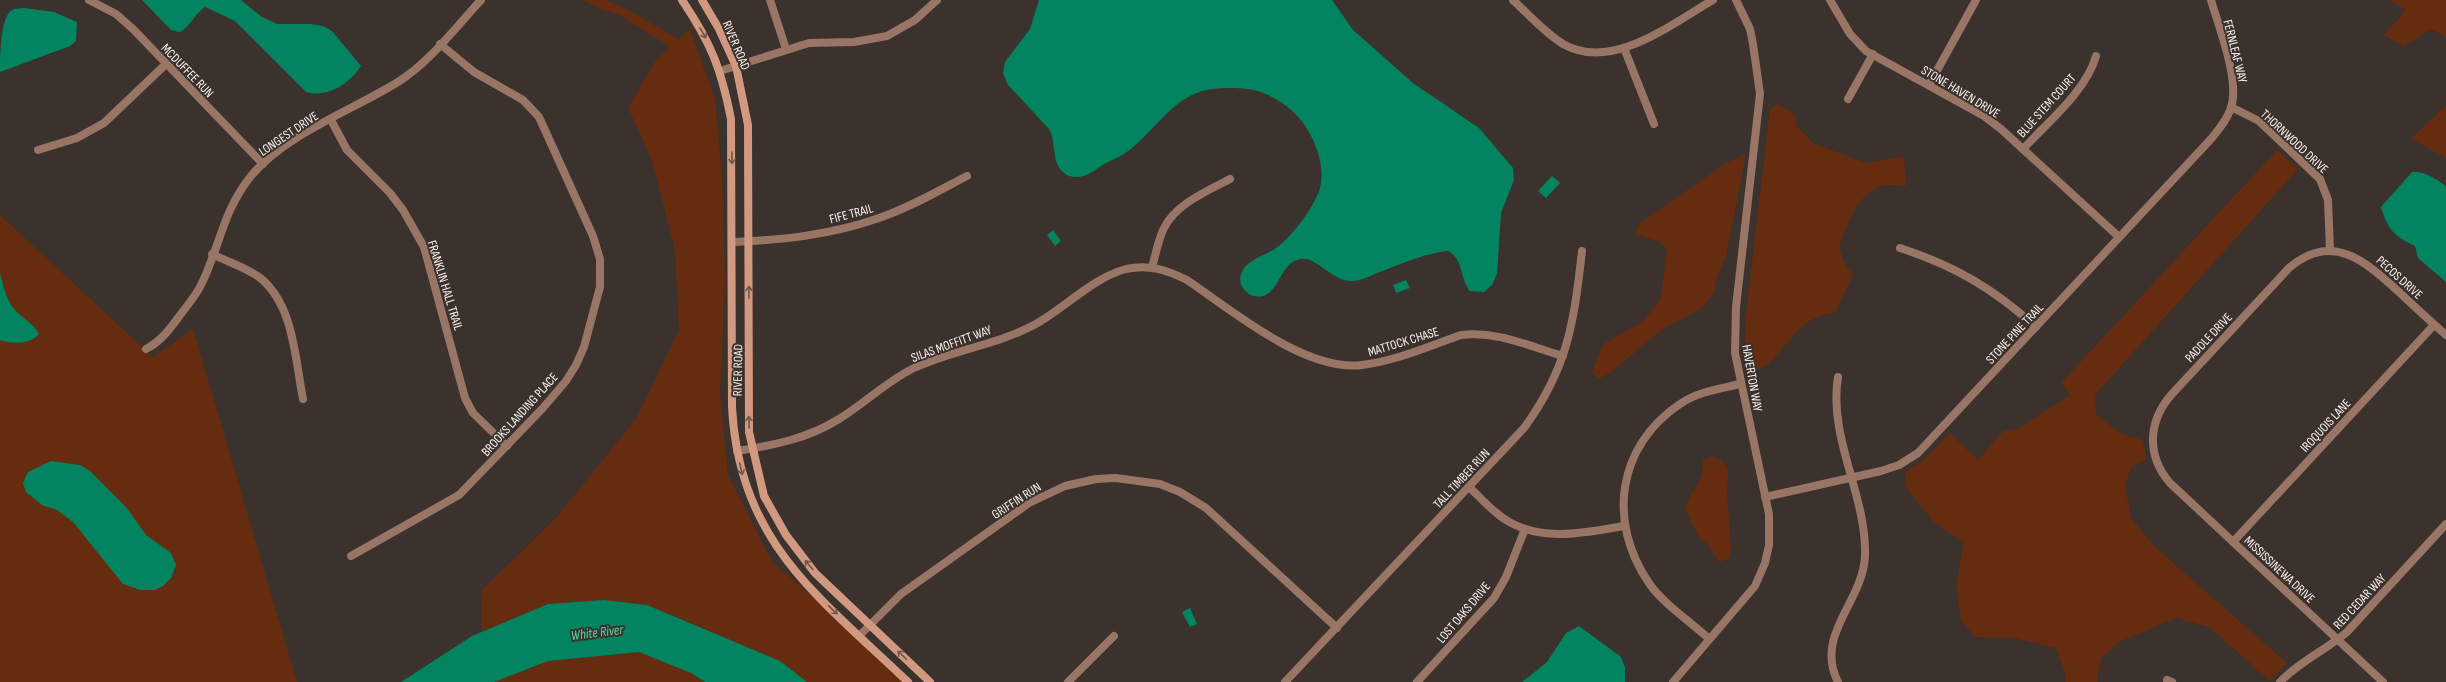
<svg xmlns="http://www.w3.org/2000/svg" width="2446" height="682" font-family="'Sofia Sans Condensed',sans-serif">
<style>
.green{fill:#662c10}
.water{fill:#038461}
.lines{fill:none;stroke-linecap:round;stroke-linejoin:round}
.street{stroke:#997566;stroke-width:8}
.secondary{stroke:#d29981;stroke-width:8}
.oneway{stroke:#70554a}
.labels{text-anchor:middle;stroke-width:4;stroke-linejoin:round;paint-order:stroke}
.street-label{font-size:13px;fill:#f8f2ef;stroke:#3b312d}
.water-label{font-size:14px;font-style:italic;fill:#4fdeac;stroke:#3b312d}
</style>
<rect width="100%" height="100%" fill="#3b312d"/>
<!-- green -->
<g class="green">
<polygon points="582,0 605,0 623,7 679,39 690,29 715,99 722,174 725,288 720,393 728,475 773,563 859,636 908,682 807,682 780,661 647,605 604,600 548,604 481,632 482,590 555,519 636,419 679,330 675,250 652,160 628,108 656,60 670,47 620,15 602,10"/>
<polygon points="2390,0 2446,0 2446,37 2431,29 2404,46 2384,35 2406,10"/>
<path d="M 1778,104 L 1796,115 L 1796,125 L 1813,143 L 1866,163 L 1904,156 L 1906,186 C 1899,186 1888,184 1881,186 C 1856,196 1847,224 1839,247 L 1845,264 L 1853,275 L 1835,313 C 1801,315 1790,344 1767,365 C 1763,368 1755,370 1750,372 L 1746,361 L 1745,322 L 1770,109 Z"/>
<polygon points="2446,105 2446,158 2411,139"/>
<polygon points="2277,150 2298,169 2095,395 2096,414 2123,435 2143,440 2146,460 2132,466 2125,485 2131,518 2154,546 2287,663 2270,681 2209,627 2176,618 2119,642 2101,658 2097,682 2066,682 2066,675 2056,648 2015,638 1975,637 1961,621 1956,584 1964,543 1933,521 1906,487 1905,472 1926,458 1950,433 1978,460 2003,431 2018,429 2070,395 2061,383"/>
<polygon points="1746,154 1726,256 1717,277 1714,293 1699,310 1665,327 1610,373 1598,379 1592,372 1603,344 1641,323 1660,301 1667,251 1660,242 1635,234 1639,224 1726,163"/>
<polygon points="0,215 153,357 193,329 297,682 0,682"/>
<path d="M 1710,456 L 1722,460 L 1728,470 L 1727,492 L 1731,549 L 1729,559 L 1719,562 L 1707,544 L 1699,537 L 1685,509 C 1691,487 1703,488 1703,460 Z"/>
<polygon points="640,652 691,673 704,682 494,682 548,661"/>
</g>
<!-- water -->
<g class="water">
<path d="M 142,0 L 241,0 L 262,17 L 277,24 L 310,24 L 323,26 L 332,31 L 361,66 C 349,84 328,98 306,92 L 235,21 L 205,7 C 195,13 192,25 180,32 L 171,30 Z"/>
<path d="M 1039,0 L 1332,0 L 1353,30 L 1413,83 L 1479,128 L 1513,168 L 1514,180 L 1501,213 L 1497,274 L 1492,285 L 1484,292 L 1470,291 C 1460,279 1463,258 1448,251 C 1430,252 1397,265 1380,272 C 1371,275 1362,281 1352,281 C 1333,282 1316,256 1301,259 C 1280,262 1281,290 1263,296 C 1248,300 1232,283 1245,267 C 1253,258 1266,255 1276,248 C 1291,238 1315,206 1320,188 C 1325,167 1317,145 1306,127 C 1295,110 1279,99 1261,92 C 1249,88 1238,88 1225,88 C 1178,88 1164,121 1132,148 C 1123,156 1111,160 1101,166 C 1089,174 1084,179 1069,176 C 1049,166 1058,145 1049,129 L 1008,85 L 1003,73 L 1005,62 L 1030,29 Z"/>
<path d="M 24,8 L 54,12 L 77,22 L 76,41 L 70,46 L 0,72 C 0,59 0,17 12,10 C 15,8 20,9 24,8 Z"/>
<path d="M 2412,172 C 2426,171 2435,179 2446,186 L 2446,282 L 2418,258 L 2415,246 C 2394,236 2388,230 2381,207 Z"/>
<polygon points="1552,176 1560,183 1546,198 1538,191"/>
<polygon points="1053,230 1061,241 1055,246 1047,235"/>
<path d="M 0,273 C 3,285 7,303 16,311 C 24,319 34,324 39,334 C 30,345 12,344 0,340 Z"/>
<polygon points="1406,280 1410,288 1396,293 1393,285"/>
<polygon points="51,461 80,465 90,471 126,507 146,535 171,553 176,565 171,578 163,586 155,590 141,590 123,584 73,522 57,510 42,505 26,492 23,483 28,472"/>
<polygon points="604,600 647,605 780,661 807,682 705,682 691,673 639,652 548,661 494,682 401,682 472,636 548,604"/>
<polygon points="1190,608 1197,624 1190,627 1182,612"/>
<polygon points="1579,626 1621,657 1625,667 1625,682 1522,682 1547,662 1566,633"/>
</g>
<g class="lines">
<!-- street -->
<g class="street">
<polyline points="89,0 116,14 133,29 263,164"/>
<polyline points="770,0 786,49"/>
<path d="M 1513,0 C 1529,15 1545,33 1563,44 C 1612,72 1671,24 1713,0"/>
<polyline points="1830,0 1850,34 1866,51 1984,116 2001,129 2119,237"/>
<polyline points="1624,48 1654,124"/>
<polyline points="720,71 809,43 854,42 887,36 915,20 937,0"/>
<polyline points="1929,85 1976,0"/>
<polyline points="1848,99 1873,54"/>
<polyline points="2231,107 2259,121 2320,179 2328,200 2330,251"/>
<polyline points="331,120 347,150 390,193 403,210 424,247 465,398 473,413 507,446"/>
<path d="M 2023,149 C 2047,123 2087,90 2096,56"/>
<polyline points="38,150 77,138 104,123 166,64"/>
<path d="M 733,242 C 782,240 831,235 879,218 C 909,208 938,191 967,176"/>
<path d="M 1900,248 C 1955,266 1994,289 2036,327"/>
<path d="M 212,254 C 228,262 245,267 259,277 C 294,304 295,359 303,399"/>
<path d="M 1152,267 C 1156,254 1158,240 1164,228 C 1176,204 1207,191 1230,179"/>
<path d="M 146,349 C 160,342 169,330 178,318 C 186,307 195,297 201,285 C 220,247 222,212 251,176 C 286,134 351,111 398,82 C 430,62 455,28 481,0"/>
<path d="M 737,451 C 774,445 807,439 839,419 C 865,403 887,381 914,368 C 953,350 996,345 1034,325 C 1064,309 1092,278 1126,269 C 1149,264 1167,270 1187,280 C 1233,311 1305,372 1362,365 C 1396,361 1429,346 1461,335 C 1499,331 1528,346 1563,356"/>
<path d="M 1469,487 C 1480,497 1490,509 1503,518 C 1539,543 1584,533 1624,526"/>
<path d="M 1765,497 L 1881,471 L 1899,465 L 1918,453 L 2211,139 C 2219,129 2227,120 2231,108 C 2240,80 2219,28 2211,0"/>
<polyline points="2233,542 2434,325"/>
<polyline points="351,556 459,495 542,409 566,381 576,365 584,347 600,287 600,259 593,236 539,117 523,100 474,72 440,44"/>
<polyline points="859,636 901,594 1029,503 1065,486 1096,479 1116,478 1160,484 1180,492 1206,508 1337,628"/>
<path d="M 1709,639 C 1691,622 1662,603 1649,583 C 1607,522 1617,446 1680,404 C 1697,392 1719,389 1740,384"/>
<polyline points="2167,680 2172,682"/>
<polyline points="1068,682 1114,636"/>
<path d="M 1285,682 L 1524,428 C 1568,368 1574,322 1582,251"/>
<polyline points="1417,682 1494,598 1506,577 1525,529"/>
<polyline points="1673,682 1755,586 1765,563 1769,545 1769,514 1735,353 1736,307 1760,94 1753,44 1750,29 1736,0"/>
<path d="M 1838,682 C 1814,635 1863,602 1865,556 C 1867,496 1828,438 1838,377"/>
<path d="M 2280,682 C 2300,661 2326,650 2347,632 L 2446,524"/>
<path d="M 2383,682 L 2170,483 C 2146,455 2148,421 2172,394 L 2289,268 C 2332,231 2365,261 2399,292 C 2415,307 2430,321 2446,335"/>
</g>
<!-- secondary -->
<g class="secondary">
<path d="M 682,0 C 711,43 721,68 731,119 L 732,407 C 739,542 818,596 908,682"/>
<polyline points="702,0 719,29 736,66 748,125 749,432 764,496 786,535 815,573 930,682"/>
</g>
</g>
<!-- one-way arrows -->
<defs><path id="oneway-shaft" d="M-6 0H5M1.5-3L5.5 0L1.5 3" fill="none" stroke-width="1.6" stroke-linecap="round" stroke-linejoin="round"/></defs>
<g class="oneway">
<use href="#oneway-shaft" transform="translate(703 33) rotate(59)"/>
<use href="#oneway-shaft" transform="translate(732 158) rotate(90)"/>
<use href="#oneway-shaft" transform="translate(749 292) rotate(-90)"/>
<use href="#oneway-shaft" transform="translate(749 422) rotate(-92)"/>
<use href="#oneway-shaft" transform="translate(741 469) rotate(77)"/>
<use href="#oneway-shaft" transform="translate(809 565) rotate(-131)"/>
<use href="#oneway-shaft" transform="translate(833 610) rotate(44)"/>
<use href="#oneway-shaft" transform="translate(902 655) rotate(-136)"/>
</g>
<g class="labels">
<!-- street labels -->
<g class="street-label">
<text transform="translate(737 45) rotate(67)" y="5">RIVER ROAD</text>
<text transform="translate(2236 51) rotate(76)" y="5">FERNLEAF WAY</text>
<text transform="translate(188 70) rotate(46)" y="5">MCDUFFEE RUN</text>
<text transform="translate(1961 91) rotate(31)" y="5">STONE HAVEN DRIVE</text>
<text transform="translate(2046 105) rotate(-48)" y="5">BLUE STEM COURT</text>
<text transform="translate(288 133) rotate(-34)" y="5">LONGEST DRIVE</text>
<text transform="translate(2295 141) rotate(43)" y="5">THORNWOOD DRIVE</text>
<text transform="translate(851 213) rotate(-15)" y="5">FIFE TRAIL</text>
<text transform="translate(2400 277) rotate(42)" y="5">PECOS DRIVE</text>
<text transform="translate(446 285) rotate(73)" y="5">FRANKLIN HALL TRAIL</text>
<text transform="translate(2014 333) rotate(-47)" y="5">STONE PINE TRAIL</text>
<text transform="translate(2208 337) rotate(-47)" y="5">PADDLE DRIVE</text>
<text transform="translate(1403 341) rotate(-17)" y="5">MATTOCK CHASE</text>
<text transform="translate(951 343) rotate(-20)" y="5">SILAS MOFFITT WAY</text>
<text transform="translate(737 370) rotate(-89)" y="5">RIVER ROAD</text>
<text transform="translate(1753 378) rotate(80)" y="5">HAVERTON WAY</text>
<text transform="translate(519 414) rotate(-48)" y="5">BROOKS LANDING PLACE</text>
<text transform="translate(2325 425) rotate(-47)" y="5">IROQUOIS LANE</text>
<text transform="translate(1461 478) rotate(-47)" y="5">TALL TIMBER RUN</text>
<text transform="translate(1016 500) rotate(-33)" y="5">GRIFFIN RUN</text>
<text transform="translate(2280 569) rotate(43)" y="5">MISSISSINEWA DRIVE</text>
<text transform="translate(2359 601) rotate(-47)" y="5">RED CEDAR WAY</text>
<text transform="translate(1463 612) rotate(-50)" y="5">LOST OAKS DRIVE</text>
</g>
<!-- water labels -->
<g class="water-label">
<text transform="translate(597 632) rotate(-7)" y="5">White River</text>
</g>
</g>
</svg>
